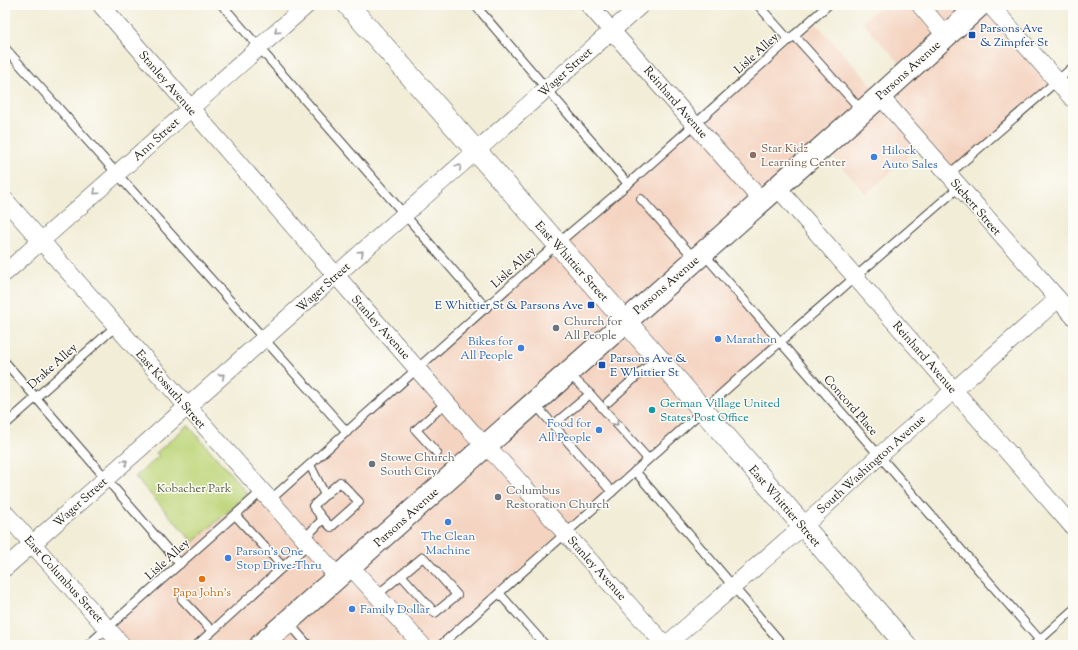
<svg xmlns="http://www.w3.org/2000/svg" width="1078" height="650" font-family="'Sorts Mill Goudy',serif">
<style>
.built{fill:#f4d3c0}
.green{fill:#bed579;stroke:#6d784a}
.lines{fill:none;stroke-linecap:round;stroke-linejoin:round}
.service-casing{stroke:#3c3b38;stroke-width:10}
.minor-casing{stroke:#3c3b38;stroke-width:18}
.tertiary-casing{stroke:#3c3b38;stroke-width:22}
.primary-casing{stroke:#3c3b38;stroke-width:24}
.service{stroke:#fff;stroke-width:8}
.minor{stroke:#fff;stroke-width:17}
.tertiary{stroke:#fff;stroke-width:21}
.primary{stroke:#fff;stroke-width:22}
.oneway{stroke:#999}
.transit-dot{fill:#1a4fb4;stroke:#fdfcf7;stroke-width:1.5}
.education-dot{fill:#8d6e63;stroke:#fdfcf7;stroke-width:1.5}
.shop-dot{fill:#3f7fe0;stroke:#fdfcf7;stroke-width:1.5}
.worship-dot{fill:#6b7280;stroke:#fdfcf7;stroke-width:1.5}
.culture-dot{fill:#0f9aa8;stroke:#fdfcf7;stroke-width:1.5}
.food-dot{fill:#e8710a;stroke:#fdfcf7;stroke-width:1.5}
.labels{text-anchor:middle;stroke-width:3;stroke-linejoin:round;paint-order:stroke}
.transit-label{font-size:12px;fill:#164399;stroke:#fdfcf7;text-anchor:start}
.street-label{font-size:12px;fill:#1c1c1c;stroke:#fdfcf7}
.education-label{font-size:12px;fill:#785e54;stroke:#fdfcf7;text-anchor:start}
.shop-label{font-size:12px;fill:#366cbe;stroke:#fdfcf7;text-anchor:start}
.worship-label{font-size:12px;fill:#5b616d;stroke:#fdfcf7;text-anchor:start}
.culture-label{font-size:12px;fill:#0d838f;stroke:#fdfcf7;text-anchor:start}
.park-label{font-size:12px;fill:#555d3d;stroke:#fdfcf7}
.food-label{font-size:12px;fill:#c56008;stroke:#fdfcf7}
</style>
<rect width="100%" height="100%" fill="#fdfcf7"/>
<filter id="ink" filterUnits="userSpaceOnUse"><feTurbulence type="fractalNoise" baseFrequency=".025" numOctaves="2"/><feDisplacementMap in="SourceGraphic" scale="8" xChannelSelector="R" yChannelSelector="G"/><feConvolveMatrix kernelMatrix="1 2 1 2 8 2 1 2 1" color-interpolation-filters="sRGB"/></filter>
<filter id="wash" filterUnits="userSpaceOnUse"><feTurbulence type="fractalNoise" baseFrequency=".012" numOctaves="4" result="noise"/><feDisplacementMap in="SourceGraphic" scale="16" xChannelSelector="R" yChannelSelector="G"/><feGaussianBlur stdDeviation="0.9" result="paint"/><feColorMatrix in="noise" values="0 0 0 0 0 0 0 0 0 0 0 0 0 0 0 0 0 1.4 0 .05"/><feComposite in="paint" operator="in"/></filter>
<g filter="url(#wash)">
<rect width="100%" height="100%" fill="#f2edd7"/>
<!-- built -->
<polygon class="built" points="882,5 989,5 1053,82 947,175 921,145 866,194 825,147 702,253 779,340 563,530 440,645 85,645 181,559 193,542 248,494 258,491 267,503 811,18 882,96 909,73 862,22"/>
<!-- green -->
<polygon class="green" points="188,425 248,494 193,542 135,477 159,456 156,453"/>
</g>
<g filter="url(#ink)">
<g class="lines">
<defs>
<g id="service">
<polyline points="222,5 486,308"/>
<polyline points="475,5 628,184"/>
<polyline points="758,5 789,40"/>
<polyline points="794,35 862,111"/>
<polyline points="5,48 347,432"/>
<polyline points="948,175 1073,67"/>
<polyline points="641,199 695,259"/>
<polyline points="703,253 1044,645"/>
<polyline points="5,362 180,564"/>
<polyline points="568,373 590,394 648,459"/>
<polyline points="608,402 657,358"/>
<polyline points="534,403 612,492"/>
<polyline points="5,425 116,326"/>
<polyline points="553,425 590,394"/>
<polyline points="437,453 416,430 447,402"/>
<polyline points="635,471 783,645"/>
<polyline points="270,500 557,244 628,184 828,5"/>
<polyline points="235,515 283,567"/>
<polyline points="323,519 331,527 359,502 340,482 325,495"/>
<polyline points="304,539 323,519 313,506 325,495 310,465"/>
<polyline points="499,593 545,645"/>
<polyline points="377,595 423,557 457,595 435,613 401,575"/>
<polyline points="182,599 212,631"/>
<polyline points="288,622 308,645"/>
<polyline points="88,645 262,491"/>
<polyline points="197,645 308,544"/>
<polyline points="441,645 748,370 959,187"/>
<polyline points="1034,645 1073,610"/>
</g>
<g id="minor">
<polyline points="101,5 472,432 500,460 665,645"/>
<polyline points="589,5 762,201"/>
<polyline points="920,5 946,36"/>
<polyline points="990,5 1073,99"/>
<polyline points="880,96 1073,316"/>
<polyline points="777,187 1073,527"/>
<polyline points="5,200 338,577"/>
<polyline points="5,273 307,5"/>
<polyline points="5,513 122,645"/>
<polyline points="350,566 422,645"/>
<polyline points="5,568 641,5"/>
<polyline points="666,645 819,512 879,456 1058,299"/>
</g>
<polyline id="tertiary" points="348,5 657,357 906,645"/>
<polyline id="primary" points="261,645 880,96 980,5"/>
</defs>
<!-- service casing -->
<use href="#service" class="service-casing"/>
<!-- minor casing -->
<use href="#minor" class="minor-casing"/>
<!-- tertiary casing -->
<use href="#tertiary" class="tertiary-casing"/>
<!-- primary casing -->
<use href="#primary" class="primary-casing"/>
<!-- service -->
<use href="#service" class="service"/>
<!-- minor -->
<use href="#minor" class="minor"/>
<!-- tertiary -->
<use href="#tertiary" class="tertiary"/>
<!-- primary -->
<use href="#primary" class="primary"/>
</g>
<!-- one-way arrows -->
<defs><path id="oneway-chevron" d="M-2-3.5L2.5 0L-2 3.5" fill="none" stroke-width="1.6" stroke-linecap="round" stroke-linejoin="round"/></defs>
<g class="oneway">
<use href="#oneway-chevron" transform="translate(277 31) rotate(138)"/>
<use href="#oneway-chevron" transform="translate(459 167) rotate(-41)"/>
<use href="#oneway-chevron" transform="translate(96 192) rotate(138)"/>
<use href="#oneway-chevron" transform="translate(361 253) rotate(-42)"/>
<use href="#oneway-chevron" transform="translate(222 376) rotate(-41)"/>
<use href="#oneway-chevron" transform="translate(616 423) rotate(48)"/>
<use href="#oneway-chevron" transform="translate(125 462) rotate(-42)"/>
</g>
</g>
<!-- markers -->
<g class="transit-dot">
<rect x="968" y="31" width="8" height="8" rx="2"/>
<rect x="587" y="301" width="8" height="8" rx="2"/>
<rect x="598" y="361" width="8" height="8" rx="2"/>
</g>
<circle class="education-dot" cx="753" cy="155" r="4"/>
<g class="shop-dot">
<circle cx="874" cy="157" r="4"/>
<circle cx="718" cy="339" r="4"/>
<circle cx="521" cy="348" r="4"/>
<circle cx="599" cy="430" r="4"/>
<circle cx="448" cy="522" r="4"/>
<circle cx="228" cy="558" r="4"/>
<circle cx="352" cy="609" r="4"/>
</g>
<g class="worship-dot">
<circle cx="556" cy="328" r="4"/>
<circle cx="372" cy="464" r="4"/>
<circle cx="498" cy="497" r="4"/>
</g>
<circle class="culture-dot" cx="652" cy="410" r="4"/>
<circle class="food-dot" cx="202" cy="579" r="4"/>
<g class="labels">
<!-- transit labels -->
<g class="transit-label">
<text x="980" y="32">Parsons Ave<tspan x="980" dy="14">&amp; Zimpfer St</tspan></text>
<text x="583" y="309" text-anchor="end">E Whittier St &amp; Parsons Ave</text>
<text x="610" y="362">Parsons Ave &amp;<tspan x="610" dy="14">E Whittier St</tspan></text>
</g>
<!-- street labels -->
<g class="street-label">
<text transform="translate(756 53) rotate(-42)" y="4">Lisle Alley</text>
<text transform="translate(908 70) rotate(-42)" y="4">Parsons Avenue</text>
<text transform="translate(565 72) rotate(-42)" y="4">Wager Street</text>
<text transform="translate(168 83) rotate(49)" y="4">Stanley Avenue</text>
<text transform="translate(676 102) rotate(49)" y="4">Reinhard Avenue</text>
<text transform="translate(156 139) rotate(-42)" y="4">Ann Street</text>
<text transform="translate(976 207) rotate(49)" y="4">Siebert Street</text>
<text transform="translate(572 261) rotate(48)" y="4">East Whittier Street</text>
<text transform="translate(513 267) rotate(-42)" y="4">Lisle Alley</text>
<text transform="translate(666 285) rotate(-41)" y="4">Parsons Avenue</text>
<text transform="translate(323 287) rotate(-42)" y="4">Wager Street</text>
<text transform="translate(381 327) rotate(48)" y="4">Stanley Avenue</text>
<text transform="translate(925 357) rotate(49)" y="4">Reinhard Avenue</text>
<text transform="translate(52 366) rotate(-42)" y="4">Drake Alley</text>
<text transform="translate(171 389) rotate(49)" y="4">East Kossuth Street</text>
<text transform="translate(851 405) rotate(49)" y="4">Concord Place</text>
<text transform="translate(871 464) rotate(-42)" y="4">South Washington Avenue</text>
<text transform="translate(80 502) rotate(-42)" y="4">Wager Street</text>
<text transform="translate(785 506) rotate(49)" y="4">East Whittier Street</text>
<text transform="translate(406 517) rotate(-42)" y="4">Parsons Avenue</text>
<text transform="translate(167 559) rotate(-42)" y="4">Lisle Alley</text>
<text transform="translate(597 568) rotate(48)" y="4">Stanley Avenue</text>
<text transform="translate(64 579) rotate(48)" y="4">East Columbus Street</text>
</g>
<!-- education labels -->
<g class="education-label">
<text x="761" y="152">Star Kidz<tspan x="761" dy="14">Learning Center</tspan></text>
</g>
<!-- shop labels -->
<g class="shop-label">
<text x="882" y="154">Hilock<tspan x="882" dy="14">Auto Sales</tspan></text>
<text x="726" y="343">Marathon</text>
<text x="513" y="345" text-anchor="end">Bikes for<tspan x="513" dy="14">All People</tspan></text>
<text x="591" y="427" text-anchor="end">Food for<tspan x="591" dy="14">All People</tspan></text>
<text x="448" y="540" text-anchor="middle">The Clean<tspan x="448" dy="14">Machine</tspan></text>
<text x="236" y="555">Parson's One<tspan x="236" dy="14">Stop Drive-Thru</tspan></text>
<text x="360" y="613">Family Dollar</text>
</g>
<!-- worship labels -->
<g class="worship-label">
<text x="564" y="325">Church for<tspan x="564" dy="14">All People</tspan></text>
<text x="380" y="461">Stowe Church<tspan x="380" dy="14">South City</tspan></text>
<text x="506" y="494">Columbus<tspan x="506" dy="14">Restoration Church</tspan></text>
</g>
<!-- culture labels -->
<g class="culture-label">
<text x="660" y="407">German Village United<tspan x="660" dy="14">States Post Office</tspan></text>
</g>
<!-- park labels -->
<g class="park-label">
<text x="194" y="492">Kobacher Park</text>
</g>
<!-- food labels -->
<g class="food-label">
<text x="202" y="596">Papa John's</text>
</g>
</g>
<!-- margin -->
<rect width="1078" height="650" fill="none" stroke="#fdfcf7" stroke-width="20"/>
</svg>
